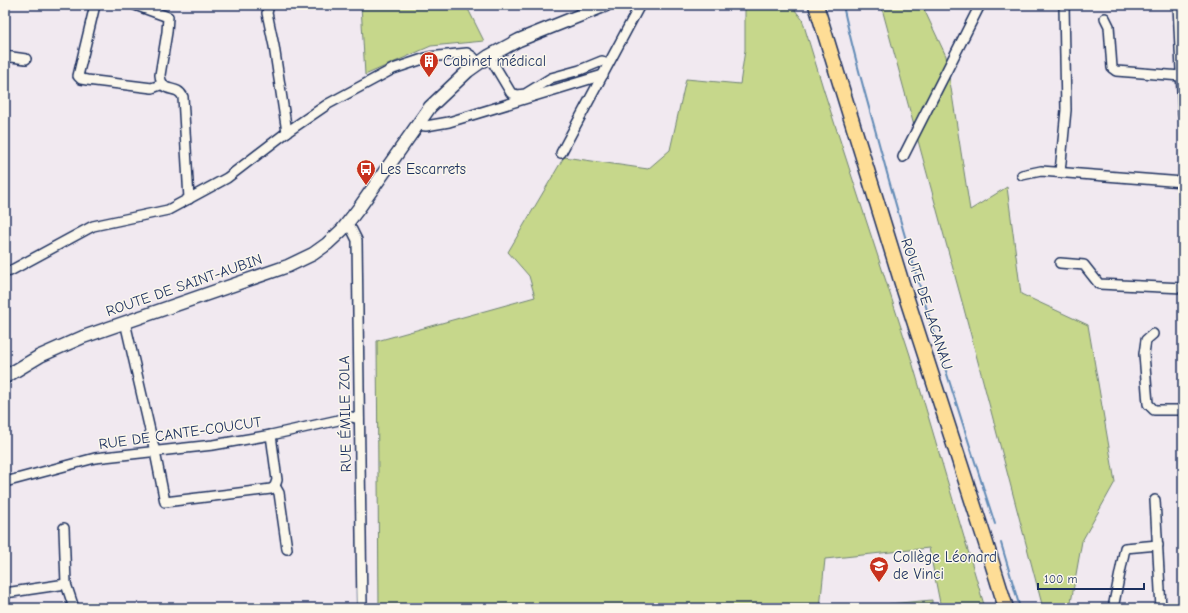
<svg xmlns="http://www.w3.org/2000/svg" width="1188" height="613" font-family="'Comic Neue',sans-serif">
<style>
.green{fill:#c6d78b;stroke:#708374}
.lines{fill:none;stroke-linecap:round;stroke-linejoin:round}
.stream{stroke:#628bb6;stroke-width:2}
.street-casing{stroke:#1b2f5e;stroke-width:12}
.secondary-casing{stroke:#1b2f5e;stroke-width:15}
.primary-casing{stroke:#1b2f5e;stroke-width:17}
.street{stroke:#fbf7ec;stroke-width:9}
.secondary{stroke:#fbf7ec;stroke-width:12}
.primary{stroke:#fedd96;stroke-width:14}
.labels{text-anchor:middle;stroke-width:3;stroke-linejoin:round;paint-order:stroke}
.poi-label{font-size:15px;fill:#1b2f5e;stroke:#fbf7ec;text-anchor:start}
.street-label{font-size:15px;fill:#1b2f5e;stroke:#fbf7ec}
</style>
<rect width="100%" height="100%" fill="#f1e9f0"/>
<filter id="ink" filterUnits="userSpaceOnUse"><feTurbulence type="fractalNoise" baseFrequency=".025" numOctaves="2"/><feDisplacementMap in="SourceGraphic" scale="8" xChannelSelector="R" yChannelSelector="G"/><feConvolveMatrix kernelMatrix="1 2 1 2 8 2 1 2 1" color-interpolation-filters="sRGB"/></filter>
<g filter="url(#ink)">
<!-- green -->
<g class="green">
<polygon points="361,5 466,5 484,41 431,46 365,75"/>
<polygon points="745,5 791,5 802,19 824,91 910,355 985,608 941,608 929,548 825,559 820,608 379,608 377,341 535,297 529,276 508,252 564,157 648,169 670,150 686,79 740,84 745,50"/>
<polygon points="881,5 922,5 946,56 970,210 1007,187 1021,294 1088,325 1115,482 1082,541 1070,608 1043,608 964,309"/>
<polygon points="932,600 932,608 889,608 889,604"/>
</g>
<g class="lines">
<!-- stream -->
<g class="stream">
<path d="M 843,5 C 853,54 868,103 881,151 C 915,277 955,400 995,524"/>
<polyline points="1001,543 1020,608"/>
</g>
<defs>
<g id="street">
<polyline points="95,5 78,76 81,79 87,80 152,88 163,84"/>
<path d="M 135,5 L 168,17 L 167,32 L 160,75 C 162,96 176,83 183,97 L 189,199"/>
<polyline points="269,5 267,13 274,46 287,132"/>
<polyline points="1178,5 1183,113"/>
<polyline points="1105,18 1109,26 1112,68 1116,71 1181,76"/>
<polyline points="5,56 26,59"/>
<polyline points="489,56 511,93 518,95 525,94 551,78 580,70 602,61"/>
<polyline points="417,125 426,126 449,122 603,75"/>
<polyline points="561,153 640,5"/>
<polyline points="903,157 980,5"/>
<polyline points="1060,172 1066,110 1064,5"/>
<polyline points="1022,175 1041,171 1183,182"/>
<polyline points="346,223 352,230 357,240 362,608"/>
<polyline points="1060,263 1084,265 1099,284 1183,288"/>
<polyline points="5,272 10,271 93,226 168,210 227,178 287,132 328,104 393,69 429,57 467,53 473,57 478,63"/>
<polyline points="125,322 155,452 165,502 271,489 275,486 277,480 271,435"/>
<polyline points="1153,334 1146,340 1144,354 1148,404 1154,410 1183,410"/>
<polyline points="5,482 95,458 213,445 271,435 352,417 359,419"/>
<polyline points="275,486 279,493 287,549"/>
<polyline points="1155,500 1161,608"/>
<polyline points="64,528 66,584"/>
<polyline points="5,593 66,584 74,608"/>
<polyline points="1113,608 1125,548 1158,545"/>
</g>
<polyline id="secondary" points="5,377 40,356 83,337 288,266 313,254 327,244 342,230 359,208 430,107 468,71 489,56 519,40 606,5"/>
<polyline id="primary" points="816,5 904,290 983,534 1006,608"/>
</defs>
<!-- street casing -->
<use href="#street" class="street-casing"/>
<!-- secondary casing -->
<use href="#secondary" class="secondary-casing"/>
<!-- primary casing -->
<use href="#primary" class="primary-casing"/>
<!-- street -->
<use href="#street" class="street"/>
<!-- secondary -->
<use href="#secondary" class="secondary"/>
<!-- primary -->
<use href="#primary" class="primary"/>
</g>
</g>
<!-- icons -->
<defs>
<symbol id="building-pin" viewBox="-11 -11 22 30"><path d="M0 17L-7.5 6A9.5 9.5 0 1 1 7.5 6Z" fill="#c8321e" stroke="#fbf7ec"/><path d="M-4-6H4V6H1V3H-1V6H-4ZM-2.5-4.3h1.7v1.8h-1.7ZM.8-4.3h1.7v1.8H.8ZM-2.5-1h1.7V.8h-1.7ZM.8-1h1.7V.8H.8Z" fill="#fff"/></symbol>
<symbol id="bus-pin" viewBox="-11 -11 22 30"><path d="M0 17L-7.5 6A9.5 9.5 0 1 1 7.5 6Z" fill="#c8321e" stroke="#fbf7ec"/><path d="M-5-6H5V4H4V6H2V4H-2V6H-4V4H-5ZM-3.5-4V0h7V-4ZM-3.5 1.2v1.5H-2V1.2ZM2 1.2v1.5H3.5V1.2Z" fill="#fff"/></symbol>
<symbol id="school-pin" viewBox="-11 -11 22 30"><path d="M0 17L-7.5 6A9.5 9.5 0 1 1 7.5 6Z" fill="#c8321e" stroke="#fbf7ec"/><path d="M0-5L7-2L0 1L-7-2ZM-4 1L0 2.5L4 1V4Q0 6-4 4Z" fill="#fff"/></symbol>
</defs>
<g fill-rule="evenodd">
<use href="#building-pin" x="418" y="50" width="22" height="30"/>
<use href="#bus-pin" x="355" y="158" width="22" height="30"/>
<use href="#school-pin" x="868" y="555" width="22" height="30"/>
</g>
<g class="labels">
<!-- poi labels -->
<g class="poi-label">
<text x="443" y="66">Cabinet médical</text>
<text x="380" y="174">Les Escarrets</text>
<text x="893" y="562">Collège Léonard<tspan x="893" dy="17">de Vinci</tspan></text>
</g>
<!-- street labels -->
<g class="street-label">
<text transform="translate(184 285) rotate(-19)" y="5">ROUTE DE SAINT-AUBIN</text>
<text transform="translate(927 304) rotate(72)" y="5">ROUTE DE LACANAU</text>
<text transform="translate(345 414) rotate(-91)" y="5">RUE ÉMILE ZOLA</text>
<text transform="translate(180 433) rotate(-8)" y="5">RUE DE CANTE-COUCUT</text>
</g>
</g>
<!-- margin -->
<rect width="1188" height="613" fill="none" stroke="#fbf7ec" stroke-width="20"/>
<rect x="10" y="10" width="1168" height="593" fill="none" stroke="#1b2f5e" stroke-width="1.5" filter="url(#ink)"/>
<!-- scale -->
<path d="M1038 583v6h106v-6" fill="none" stroke="#1b2f5e" stroke-width="2"/>
<text x="1044" y="583" font-size="12" fill="#1b2f5e" stroke="#fbf7ec" stroke-width="3" paint-order="stroke">100 m</text>
</svg>
